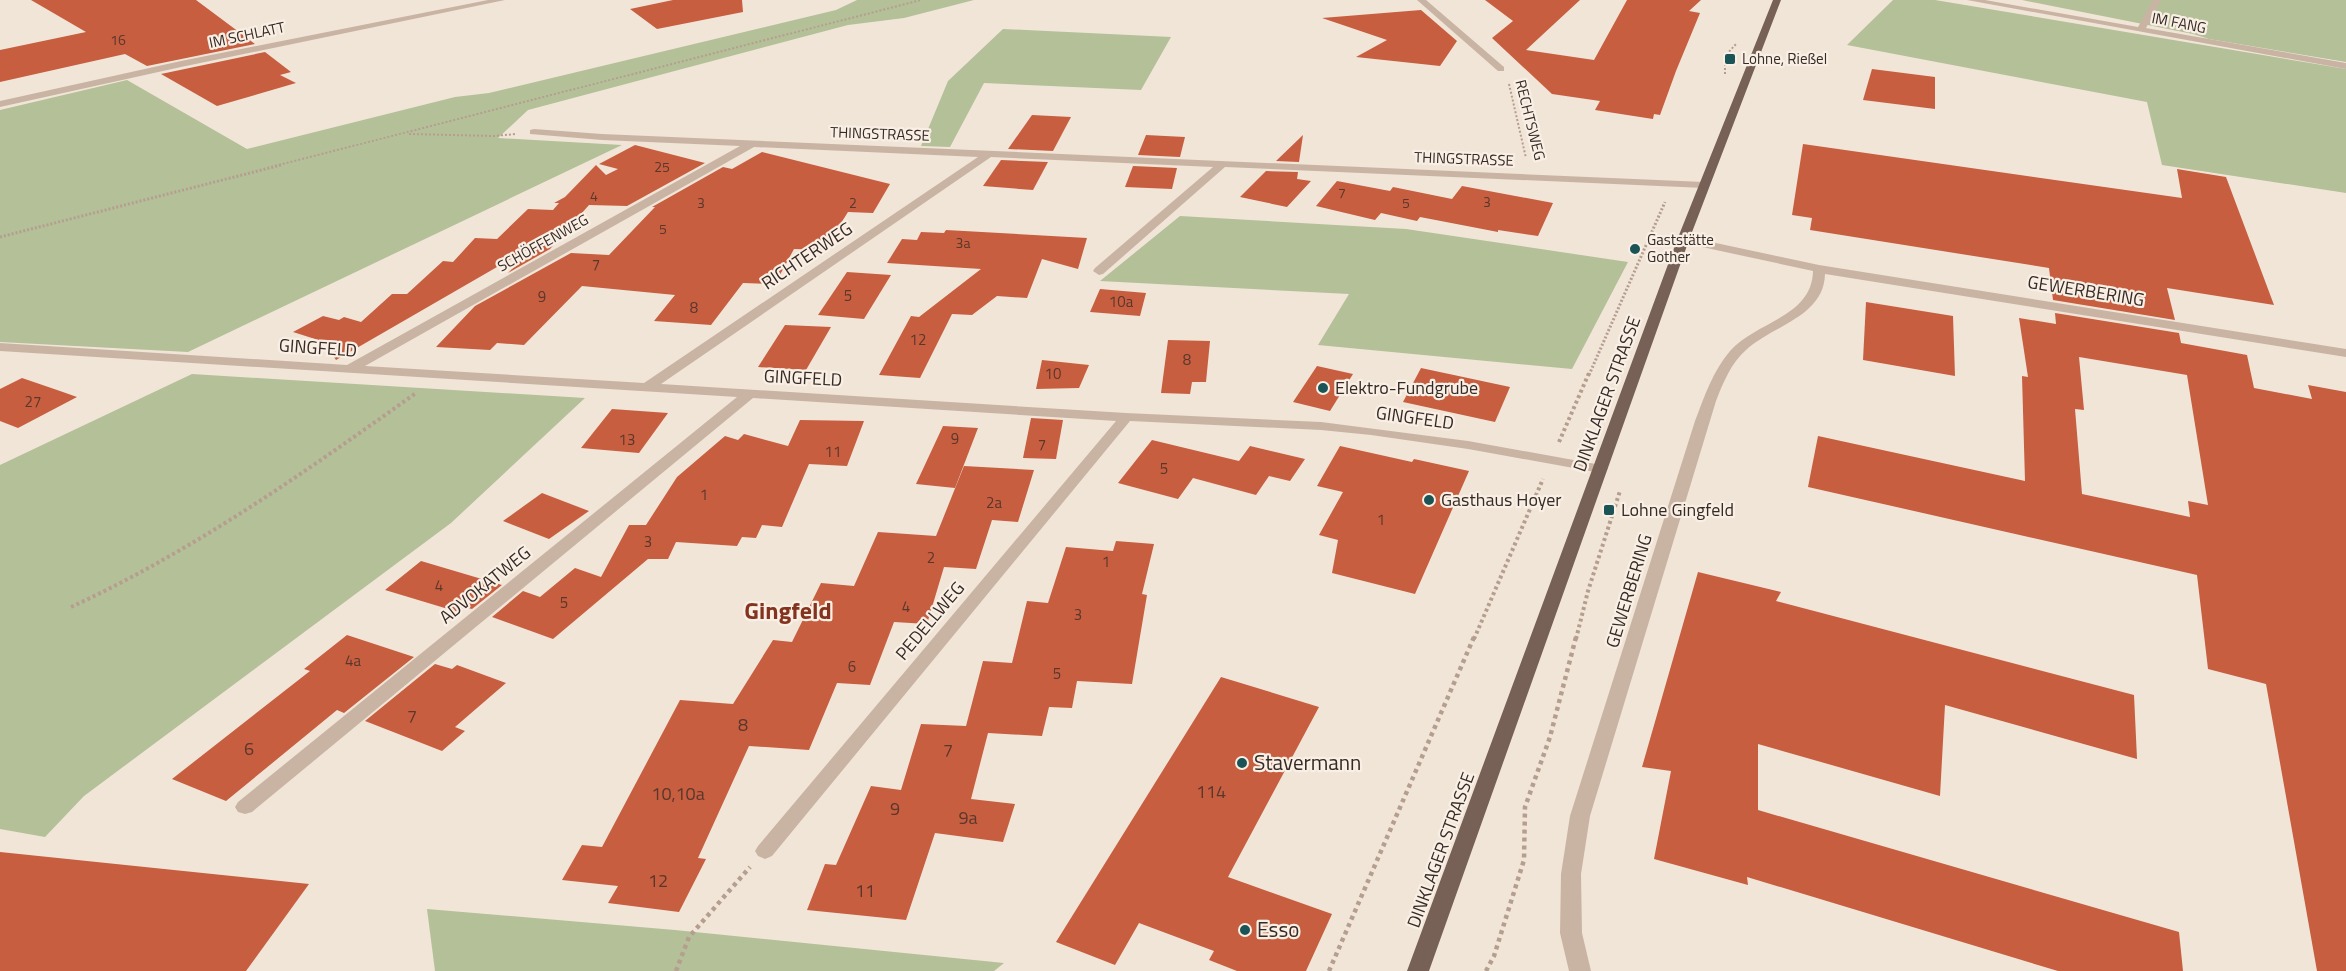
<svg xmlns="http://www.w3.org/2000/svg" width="2346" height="971" font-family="'Titillium Web',sans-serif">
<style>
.green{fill:#b4c098}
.building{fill:#c75e40;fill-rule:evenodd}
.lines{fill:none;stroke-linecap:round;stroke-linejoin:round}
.path-far3{stroke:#b59e8f;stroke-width:2;stroke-dasharray:2 2;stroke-linecap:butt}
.path-far2{stroke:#b59e8f;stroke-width:3;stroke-dasharray:2 2;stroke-linecap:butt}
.path-far1{stroke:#b59e8f;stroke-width:4;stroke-dasharray:3 3;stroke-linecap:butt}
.path{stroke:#b59e8f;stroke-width:4.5;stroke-dasharray:4 4;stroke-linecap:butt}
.minor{fill:#c9b4a4;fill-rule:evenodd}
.major{fill:#776157;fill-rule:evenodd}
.poi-dot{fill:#1b5456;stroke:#f9efe4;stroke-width:2}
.labels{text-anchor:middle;stroke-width:4.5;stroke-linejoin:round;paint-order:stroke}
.far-number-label{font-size:14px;fill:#5a372c}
.far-street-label{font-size:15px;fill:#352a26;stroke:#f9efe4}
.far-poi-label{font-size:15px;fill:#352a26;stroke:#f9efe4;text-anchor:start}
.number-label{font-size:15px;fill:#5a372c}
.street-label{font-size:18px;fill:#352a26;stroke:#f9efe4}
.poi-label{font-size:18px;fill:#352a26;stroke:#f9efe4;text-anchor:start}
.near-number-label{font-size:18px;fill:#5a372c}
.near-poi-label{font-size:21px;fill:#352a26;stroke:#f9efe4;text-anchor:start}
.district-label{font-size:24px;font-weight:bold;fill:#84341e;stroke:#f9efe4}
</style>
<rect width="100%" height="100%" fill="#f1e5d8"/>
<!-- green -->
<g class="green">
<polygon points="857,0 974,0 904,18 848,25 528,110 498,138 622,145 188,352 0,342 0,110 127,80 247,149 455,97 489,93 836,10"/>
<polygon points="1893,0 1935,0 2346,69 2346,193 2162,165 2147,102 1847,45"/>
<polygon points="2022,0 2346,0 2346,62 2209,39 2193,34"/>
<polygon points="1003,29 1171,37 1141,90 984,83 950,147 921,146 948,81"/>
<polygon points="1180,216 1406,229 1628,262 1572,369 1318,345 1349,294 1100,281"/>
<polygon points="192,374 585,398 451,523 84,796 45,837 0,829 0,465"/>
<polygon points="427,909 675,930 1004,963 994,971 435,971"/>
</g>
<!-- building -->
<g class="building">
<polygon points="31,0 196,0 255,44 147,66 125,54 0,82 0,50 86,32"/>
<polygon points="673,0 742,0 743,12 657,29 630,9"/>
<polygon points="1485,0 1580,0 1526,50 1594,60 1627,0 1701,0 1689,11 1700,13 1676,71 1660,115 1654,114 1653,119 1595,110 1600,101 1552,94 1492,38 1513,21"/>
<polygon points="1421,10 1457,41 1440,66 1356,57 1387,40 1322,18"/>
<polygon points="265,52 291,72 280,75 296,83 217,106 161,74"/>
<polygon points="1872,69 1935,77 1935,109 1863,100"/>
<polygon points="1032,115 1071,117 1053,151 1008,149"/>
<polygon points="1146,135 1185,137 1180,157 1138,155"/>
<polygon points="1303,135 1299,162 1276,161"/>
<polygon points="1803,144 2182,198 2177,169 2226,177 2274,305 2167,288 2175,320 2053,300 2049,268 1810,230 1812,218 1792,215"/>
<polygon points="635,145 705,163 627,206 589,205 550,249 508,273 531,250 530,248 336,360 330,351 338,343 334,345 293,332 323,316 339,320 344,317 361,322 392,294 407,294 443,261 453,262 475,238 497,239 528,209 553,210 559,203 554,203 565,197 596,165 606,175 618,169 599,164"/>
<polygon points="762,152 890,184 873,213 848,212 824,250 794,249 775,284 743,283 711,325 654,321 675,295 582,286 524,345 497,343 490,350 436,347 475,306 571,253 609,255 655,207 652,207 723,167 732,169"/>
<polygon points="1001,160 1048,162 1033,190 983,186"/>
<polygon points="1133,166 1177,168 1172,189 1125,187"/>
<polygon points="1266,171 1298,172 1297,179 1311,181 1287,207 1240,197"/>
<polygon points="1337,181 1390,191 1393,187 1452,199 1462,186 1553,203 1538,236 1498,230 1498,232 1420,217 1417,221 1381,213 1375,220 1316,206"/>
<polygon points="946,230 1087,238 1078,269 1042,259 1027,298 997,296 972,315 952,314 920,378 879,375 911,316 919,317 981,269 887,263 902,239 917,240 921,232 944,233"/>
<polygon points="847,272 891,275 864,319 818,315"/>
<polygon points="1100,289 1146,293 1140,316 1090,312"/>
<polygon points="1866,302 1953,316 1955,376 1863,360"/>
<path d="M 2055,313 L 2179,333 L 2181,343 L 2247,355 L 2254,388 L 2312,399 L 2308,385 L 2346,392 L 2346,971 L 2317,971 L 2266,684 L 2208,669 L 2197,575 L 1808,487 L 1818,436 L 2025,481 L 2022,376 L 2028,377 L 2019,318 L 2056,324 ZM 2079,357 L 2187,375 L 2208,505 L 2188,501 L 2190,517 L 2082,494 L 2075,409 L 2084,410 Z"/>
<polygon points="785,325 831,327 806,370 758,367"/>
<polygon points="1168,340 1210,341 1206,382 1192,382 1190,394 1161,393"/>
<polygon points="1042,360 1089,365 1079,388 1036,389"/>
<polygon points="1317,366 1353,374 1330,411 1293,402"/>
<polygon points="1421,368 1510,387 1495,422 1403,402"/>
<polygon points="22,378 60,391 77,397 18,428 0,421 0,389"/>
<polygon points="612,409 668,413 639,453 581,448"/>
<polygon points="1031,418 1063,420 1056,459 1023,458"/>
<polygon points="800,420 864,421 847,466 809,464 782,527 762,525 756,538 742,537 737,546 676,542 668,559 648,559 553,639 492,617 523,591 540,597 575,568 601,577 629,525 646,525 677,477 725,436 738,440 744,434 788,446"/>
<polygon points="943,426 978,428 955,488 916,484"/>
<polygon points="1152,440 1239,461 1250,446 1305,459 1290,481 1269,476 1256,495 1193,478 1178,499 1118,483"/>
<polygon points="1340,446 1412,462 1414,459 1469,471 1415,594 1332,573 1338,540 1319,535 1343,492 1317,486"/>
<polygon points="964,466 1034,470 1018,522 992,520 976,569 944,567 927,624 894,622 870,685 837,683 809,750 749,746 698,858 706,859 679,912 608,903 618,886 562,880 582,845 602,847 680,700 733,704 773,640 792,642 821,583 854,586 878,532 936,536"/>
<polygon points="542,493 589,511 549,539 503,521"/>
<polygon points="1116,541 1154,544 1142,594 1147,595 1132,684 1077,681 1072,708 1049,707 1042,736 988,733 971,799 1015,804 1003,842 935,833 906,920 807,910 825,864 836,865 871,786 901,790 921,724 966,726 983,661 1012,663 1027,601 1048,603 1066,547 1113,551"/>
<polygon points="421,561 502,585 472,609 464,607 458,612 385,590"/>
<polygon points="1698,572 1781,592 1776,601 2134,695 2137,759 1945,705 1940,796 1758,744 1758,810 2179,932 2183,971 2058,971 1747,877 1748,885 1654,859 1671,771 1642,767"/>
<polygon points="347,635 414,657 344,713 337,710 226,801 172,779 310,671 304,669"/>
<polygon points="435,664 452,669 457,665 506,683 455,727 465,731 442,751 365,721"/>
<polygon points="1221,677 1319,707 1228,877 1332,914 1306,971 1237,971 1209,960 1214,951 1139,923 1115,965 1056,942"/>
<polygon points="0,852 309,884 246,971 0,971"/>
</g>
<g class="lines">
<!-- path-far3 -->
<g class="path-far3">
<polyline points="1725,74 1725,56 1737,43"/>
<polyline points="1509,84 1526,158"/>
<polyline points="409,134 494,136 516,134"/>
<polyline points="275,166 921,0"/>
</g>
<!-- path-far2 -->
<g class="path-far2">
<polyline points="0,237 281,165"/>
<polyline points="1589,375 1665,202"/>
</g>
<!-- path-far1 -->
<g class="path-far1">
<polyline points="1559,442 1589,373"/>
<path d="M 71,607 C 195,550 305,472 416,393"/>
<polyline points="1474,639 1543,479"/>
<polyline points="1576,639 1588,591 1620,491"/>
</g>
<!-- path -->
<g class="path">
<polyline points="676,971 689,937 750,867"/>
<polyline points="1329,971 1474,637"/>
<polyline points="1486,971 1494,956 1524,860 1525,807 1550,737 1576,637"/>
</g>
<!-- minor -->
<g class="minor">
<polygon points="488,0 505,0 181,67 0,107 0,101 181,61"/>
<polygon points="1417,0 1426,0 1504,67 1504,71 1498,71"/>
<polygon points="1967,0 1985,0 2138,27 2153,0 2161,0 2146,28 2346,63 2346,69"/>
<path d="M 534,129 L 602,134 L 1704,182 L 1709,185 L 1704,188 L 1225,167 L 1103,274 L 1099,275 L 1093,271 L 1095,268 L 1213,167 L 991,157 L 661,384 L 1126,413 L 1321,422 L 1468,441 L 1601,465 L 1608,469 L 1601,473 L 1468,449 L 1371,435 L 1321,430 L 1130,421 L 772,856 L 765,859 L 758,856 L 755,851 L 758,846 L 1116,421 L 753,398 L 252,812 L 245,814 L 238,812 L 235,807 L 238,802 L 737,397 L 0,351 L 0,343 L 347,365 L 740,146 L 602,140 L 530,134 L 530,130 ZM 754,147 L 978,157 L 644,383 L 365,366 Z"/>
<path d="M 1683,236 L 1819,265 L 2346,349 L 2346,357 L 1825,274 C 1824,317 1773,325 1746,350 C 1731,363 1723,383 1716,401 L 1590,816 L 1581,874 L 1582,933 L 1591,971 L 1569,971 L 1560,933 L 1561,874 L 1570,816 L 1695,421 C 1704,397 1713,371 1730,351 C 1757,321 1812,317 1813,271 L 1679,242 L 1679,238 Z"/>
</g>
<!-- major -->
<polygon class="major" points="1773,0 1781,0 1689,240 1429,971 1407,971 1677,240"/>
</g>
<!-- markers -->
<g class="poi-dot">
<rect x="1724" y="53" width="12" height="12" rx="3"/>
<circle cx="1635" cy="249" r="6"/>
<circle cx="1323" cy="388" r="6"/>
<circle cx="1429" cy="500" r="6"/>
<rect x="1603" y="504" width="12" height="12" rx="3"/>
<circle cx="1242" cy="763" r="6"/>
<circle cx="1245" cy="930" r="6"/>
</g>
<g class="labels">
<!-- far-number labels -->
<g class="far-number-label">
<text x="118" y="45">16</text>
<text x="662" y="172">25</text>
<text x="1342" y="198">7</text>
<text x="594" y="201">4</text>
<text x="1487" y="207">3</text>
<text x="701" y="208">3</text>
<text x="853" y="208">2</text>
<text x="1406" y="208">5</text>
<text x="663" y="234">5</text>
<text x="963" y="248">3a</text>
</g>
<!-- far-street labels -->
<g class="far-street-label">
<text transform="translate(2179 23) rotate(11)" y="5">IM FANG</text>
<text transform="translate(247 35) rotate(-12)" y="5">IM SCHLATT</text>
<text transform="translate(1530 120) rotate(76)" y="5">RECHTSWEG</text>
<text transform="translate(880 134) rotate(2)" y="5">THINGSTRASSE</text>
<text transform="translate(1464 159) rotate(2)" y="5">THINGSTRASSE</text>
<text transform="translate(543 243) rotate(-29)" y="5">SCHÖFFENWEG</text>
</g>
<!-- far-poi labels -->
<g class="far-poi-label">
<text x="1742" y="64">Lohne, Rießel</text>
<text x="1647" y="245">Gaststätte<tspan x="1647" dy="17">Gother</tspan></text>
</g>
<!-- number labels -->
<g class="number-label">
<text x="596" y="270">7</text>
<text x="848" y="301">5</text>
<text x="542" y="302">9</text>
<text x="1121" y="307">10a</text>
<text x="694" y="313">8</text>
<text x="918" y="345">12</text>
<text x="1187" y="365">8</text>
<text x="1053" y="379">10</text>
<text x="33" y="407">27</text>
<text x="955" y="444">9</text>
<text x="627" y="445">13</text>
<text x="1042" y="450">7</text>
<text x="833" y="457">11</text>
<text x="1164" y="474">5</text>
<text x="704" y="500">1</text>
<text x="994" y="508">2a</text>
<text x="1381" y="525">1</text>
<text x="648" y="547">3</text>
<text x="931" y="563">2</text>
<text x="1106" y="567">1</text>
<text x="439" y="591">4</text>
<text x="564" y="608">5</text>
<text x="906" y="612">4</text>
<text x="1078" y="620">3</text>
<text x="353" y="666">4a</text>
<text x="852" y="672">6</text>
<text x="1057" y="679">5</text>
</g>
<!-- street labels -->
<g class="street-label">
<text transform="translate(807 256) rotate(-34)" y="6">RICHTERWEG</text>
<text transform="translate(2086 291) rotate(9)" y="6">GEWERBERING</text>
<text transform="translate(318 348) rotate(4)" y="6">GINGFELD</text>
<text transform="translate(803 378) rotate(3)" y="6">GINGFELD</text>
<text transform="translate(1607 394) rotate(-70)" y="6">DINKLAGER STRASSE</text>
<text transform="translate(1415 418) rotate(8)" y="6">GINGFELD</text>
<text transform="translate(485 585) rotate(-39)" y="6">ADVOKATWEG</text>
<text transform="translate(1629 591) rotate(-73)" y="6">GEWERBERING</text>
<text transform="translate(930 621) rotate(-50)" y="6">PEDELLWEG</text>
<text transform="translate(1441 850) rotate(-70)" y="6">DINKLAGER STRASSE</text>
</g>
<!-- poi labels -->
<g class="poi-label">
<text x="1335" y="394">Elektro-Fundgrube</text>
<text x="1441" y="506">Gasthaus Hoyer</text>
<text x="1621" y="516">Lohne Gingfeld</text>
</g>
<!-- near-number labels -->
<g class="near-number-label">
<text x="412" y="723">7</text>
<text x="743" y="731">8</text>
<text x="249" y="755">6</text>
<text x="948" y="757">7</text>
<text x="1211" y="798">114</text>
<text x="678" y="800">10,10a</text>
<text x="895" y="815">9</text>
<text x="968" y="824">9a</text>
<text x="658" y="887">12</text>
<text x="865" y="897">11</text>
</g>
<!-- near-poi labels -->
<g class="near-poi-label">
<text x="1254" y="770">Stavermann</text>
<text x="1257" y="937">Esso</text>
</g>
<!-- district labels -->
<g class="district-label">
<text x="788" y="619">Gingfeld</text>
</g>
</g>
</svg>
